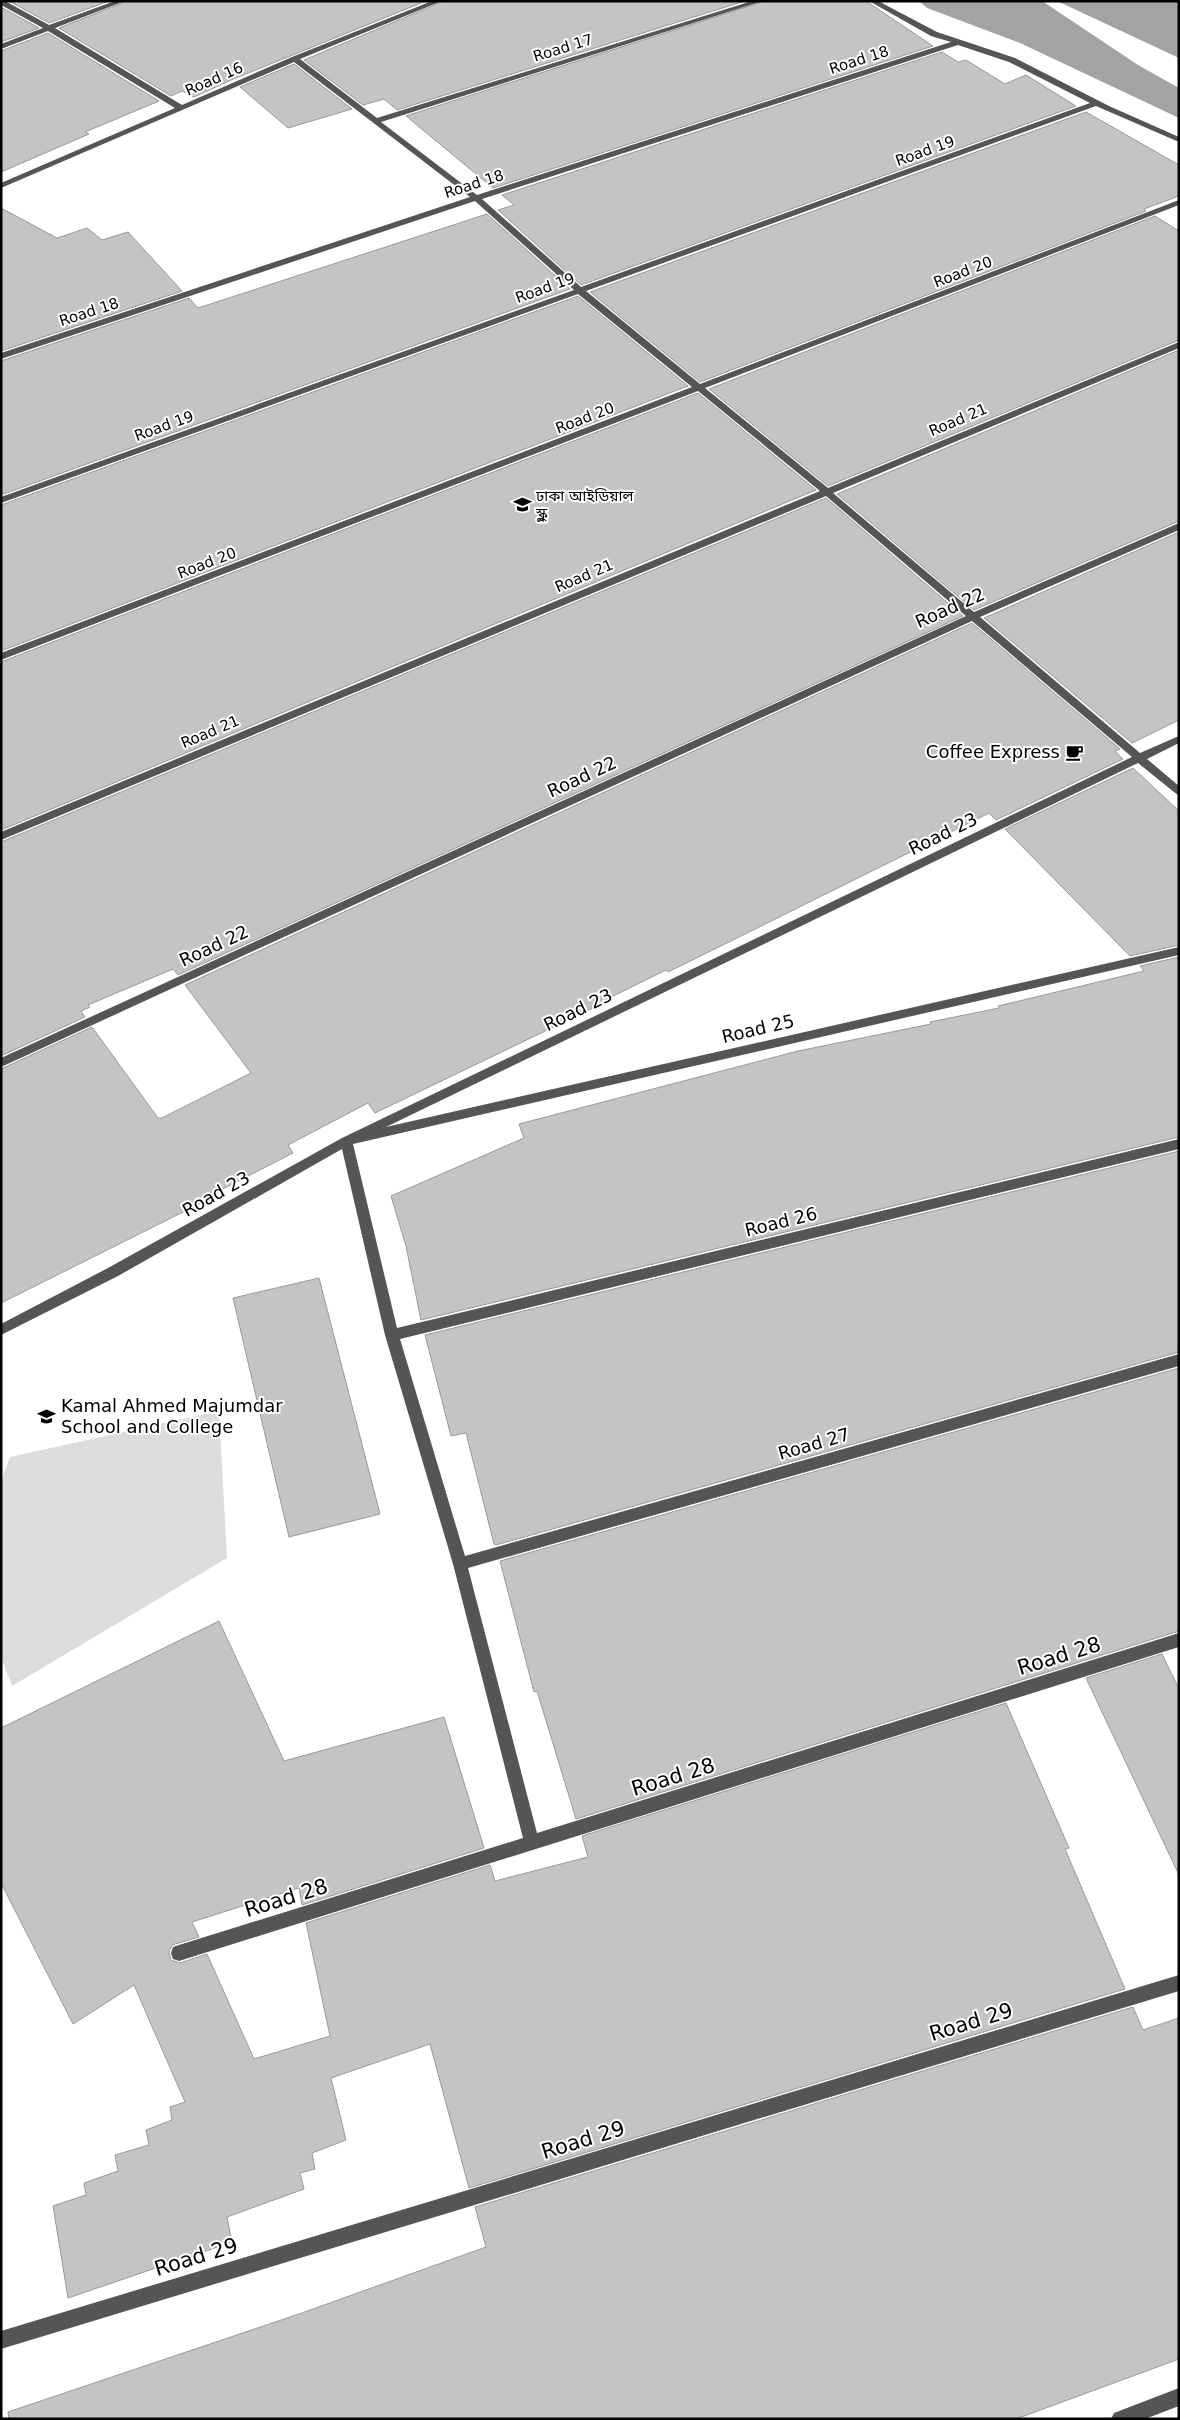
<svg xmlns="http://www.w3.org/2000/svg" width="1180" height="2420" font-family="'DejaVu Sans','Noto Sans Bengali',sans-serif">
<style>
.green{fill:#dcdcdc}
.water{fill:#a3a3a3}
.building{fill:#c4c4c4;stroke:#999}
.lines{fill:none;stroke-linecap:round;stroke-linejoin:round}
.minor{fill:#555;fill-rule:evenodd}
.labels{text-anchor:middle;stroke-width:4;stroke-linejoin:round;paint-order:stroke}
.far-street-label{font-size:15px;fill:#000;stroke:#fff}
.far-poi-label{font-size:15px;fill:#000;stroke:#fff;text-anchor:start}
.street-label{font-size:18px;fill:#000;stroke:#fff}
.poi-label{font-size:18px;fill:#000;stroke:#fff;text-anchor:end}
.near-street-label{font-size:21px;fill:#000;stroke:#fff}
</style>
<rect width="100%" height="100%" fill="#fff"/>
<!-- green -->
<polygon class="green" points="219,1411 227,1558 12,1686 1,1657 1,1481 10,1457"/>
<!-- water -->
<g class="water">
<polygon points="919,1 1042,1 1138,65 1179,88 1179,118 1020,43 927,8"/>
<polygon points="1057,1 1179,1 1179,58"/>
</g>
<!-- building -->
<g class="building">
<polygon points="9,1 109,1 49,23"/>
<polygon points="127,1 426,1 231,80 194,97 182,91 171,96 59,28"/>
<polygon points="444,1 745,1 397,110 384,99 363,105 304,60"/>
<polygon points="765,1 866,1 933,46 493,188 406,116"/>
<polygon points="1,7 39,28 1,42"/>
<polygon points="48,33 159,101 85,132 89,134 1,172 1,51"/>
<polygon points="942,52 958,62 966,60 1005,84 1026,75 1076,106 581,285 498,210 514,205 502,195"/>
<polygon points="294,64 352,109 288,128 240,87"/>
<polygon points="1086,112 1179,165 1179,196 1144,209 1146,211 700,382 590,292"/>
<polygon points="1,208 57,238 87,228 102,240 128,232 182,291 1,351"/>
<polygon points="487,214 570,289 1,495 1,361 189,298 198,308"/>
<polygon points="1155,216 1179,231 1179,340 828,486 709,389"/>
<polygon points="578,296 688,386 1,651 1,505"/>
<polygon points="1179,350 1179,521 974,610 837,494"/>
<polygon points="698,393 816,490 1,830 1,662"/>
<polygon points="826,498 963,616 178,975 173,969 88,1005 90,1007 81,1011 85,1017 1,1056 1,842"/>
<polygon points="1179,532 1179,720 1132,743 984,618"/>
<polygon points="972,623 1120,749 1115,751 1123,759 996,820 989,813 735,939 668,972 666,970 591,1007 593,1008 375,1113 368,1103 288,1145 293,1153 215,1193 217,1195 1,1303 1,1069 92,1027 158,1118 162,1118 251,1073 185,985"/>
<polygon points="1133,768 1179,811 1179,945 1130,956 1005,829"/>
<polygon points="1179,957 1179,1137 421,1320 406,1246 391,1196 524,1138 519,1124 798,1051 931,1024 930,1022 999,1008 998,1006 1144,971 1140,966"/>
<polygon points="1179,1151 1179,1352 496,1545 494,1544 466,1433 451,1436 425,1335"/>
<polygon points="319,1278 380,1514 289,1537 233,1298"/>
<polygon points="1179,1368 1179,1631 576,1819 537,1691 534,1692 500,1561"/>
<polygon points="219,1621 284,1761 444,1717 484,1848 302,1905 299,1888 192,1922 199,1937 172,1945 169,1952 171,1960 180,1963 207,1954 254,2059 330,2036 306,1923 490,1865 495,1881 588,1857 582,1836 1006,1703 1069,1848 1065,1849 1125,1989 469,2188 430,2044 331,2078 346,2140 312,2153 315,2169 300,2173 304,2189 227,2217 232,2242 68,2298 53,2206 86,2195 84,2183 118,2171 115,2155 149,2145 146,2130 172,2120 170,2107 185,2102 134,1985 73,2024 1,1883 1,1728"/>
<polygon points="1162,1654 1179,1689 1179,1875 1086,1678"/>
<polygon points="1133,2007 1143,2030 1179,2018 1179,2359 1016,2419 9,2419 8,2412 299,2314 486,2247 475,2207"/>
</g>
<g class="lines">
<!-- minor -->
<g class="minor">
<path d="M 1,1 L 5,1 L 49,25 L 115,1 L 125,1 L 55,28 L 182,105 L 292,57 L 432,1 L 442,1 L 300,59 L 377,118 L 752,1 L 763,1 L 381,122 L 477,195 L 951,42 L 931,36 L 869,1 L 878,1 L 937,32 L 1015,58 L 1109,106 L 1179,137 L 1179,142 L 1096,106 L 586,291 L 700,384 L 1179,200 L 1179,205 L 705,388 L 828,488 L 1179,342 L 1179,348 L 833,493 L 974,612 L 1179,523 L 1179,530 L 980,617 L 1140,753 L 1179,736 L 1179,743 L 1147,759 L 1179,786 L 1179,796 L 1138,763 L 386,1127 L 1179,947 L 1179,955 L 353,1144 L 397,1328 L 1179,1139 L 1179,1149 L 400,1339 L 465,1556 L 1179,1354 L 1179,1366 L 468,1568 L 537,1833 L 1179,1633 L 1179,1647 L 179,1961 L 173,1959 L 171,1953 L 173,1947 L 179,1945 L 523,1838 L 453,1564 L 385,1335 L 342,1149 L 118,1276 L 1,1335 L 1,1324 L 108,1268 L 342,1138 L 1132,757 L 972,621 L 1,1067 L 1,1058 L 966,616 L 826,496 L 1,840 L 1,832 L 820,491 L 698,391 L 1,660 L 1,653 L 692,387 L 578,294 L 1,503 L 1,497 L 574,290 L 475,201 L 1,359 L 1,353 L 470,197 L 294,62 L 1,188 L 1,183 L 175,108 L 48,31 L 1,49 L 1,44 L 43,28 L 1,5 ZM 958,45 L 1009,62 L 1090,103 L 581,287 L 482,199 Z"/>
<polygon points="1179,1975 1179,1991 1,2349 1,2331"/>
<polygon points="1179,2388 1179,2406 1145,2419 1111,2419 1114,2413"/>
</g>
</g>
<!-- icons -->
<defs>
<symbol id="school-bare" viewBox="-9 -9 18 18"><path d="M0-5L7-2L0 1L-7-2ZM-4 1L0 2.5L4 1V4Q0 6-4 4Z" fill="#000" stroke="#fff" stroke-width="2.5" paint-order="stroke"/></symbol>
<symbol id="cafe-bare" viewBox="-9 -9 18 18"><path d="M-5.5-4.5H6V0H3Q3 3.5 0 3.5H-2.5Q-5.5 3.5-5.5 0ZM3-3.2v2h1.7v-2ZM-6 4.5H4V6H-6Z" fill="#000" stroke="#fff" stroke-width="2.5" paint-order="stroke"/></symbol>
</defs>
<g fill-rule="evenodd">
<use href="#school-bare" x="510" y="492" width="25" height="25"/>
<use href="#cafe-bare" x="1062" y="740" width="25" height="25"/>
<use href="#school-bare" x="34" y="1404" width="25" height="25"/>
</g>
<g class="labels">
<!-- far-street labels -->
<g class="far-street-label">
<text transform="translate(563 48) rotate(-17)" y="5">Road 17</text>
<text transform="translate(859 60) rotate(-18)" y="5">Road 18</text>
<text transform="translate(214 79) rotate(-24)" y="5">Road 16</text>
<text transform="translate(925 151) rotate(-20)" y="5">Road 19</text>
<text transform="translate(474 184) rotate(-18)" y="5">Road 18</text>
<text transform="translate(963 272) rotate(-21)" y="5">Road 20</text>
<text transform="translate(545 288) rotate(-20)" y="5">Road 19</text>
<text transform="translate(89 312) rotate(-18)" y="5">Road 18</text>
<text transform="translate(585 418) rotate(-21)" y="5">Road 20</text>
<text transform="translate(958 420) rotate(-23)" y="5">Road 21</text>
<text transform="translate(164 426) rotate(-20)" y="5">Road 19</text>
<text transform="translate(207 563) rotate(-21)" y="5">Road 20</text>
<text transform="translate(584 576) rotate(-23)" y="5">Road 21</text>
<text transform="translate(210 732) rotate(-23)" y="5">Road 21</text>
</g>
<!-- far-poi labels -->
<g class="far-poi-label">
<text x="536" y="501">ঢাকা আইডিয়াল<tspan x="536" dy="17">স্কুল</tspan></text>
</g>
<!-- street labels -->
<g class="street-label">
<text transform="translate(950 608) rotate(-24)" y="6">Road 22</text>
<text transform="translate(582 777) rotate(-25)" y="6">Road 22</text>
<text transform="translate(943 834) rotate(-26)" y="6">Road 23</text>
<text transform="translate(214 946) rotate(-25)" y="6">Road 22</text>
<text transform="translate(578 1010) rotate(-26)" y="6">Road 23</text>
<text transform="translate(758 1029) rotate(-13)" y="6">Road 25</text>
<text transform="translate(216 1194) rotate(-29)" y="6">Road 23</text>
<text transform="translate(781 1222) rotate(-14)" y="6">Road 26</text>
<text transform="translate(814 1444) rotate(-16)" y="6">Road 27</text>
</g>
<!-- poi labels -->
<g class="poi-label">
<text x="1060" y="758">Coffee Express</text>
<text x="61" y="1412" text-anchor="start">Kamal Ahmed Majumdar<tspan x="61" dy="21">School and College</tspan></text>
</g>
<!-- near-street labels -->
<g class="near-street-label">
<text transform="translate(1059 1656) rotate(-17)" y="7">Road 28</text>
<text transform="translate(673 1777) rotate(-17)" y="7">Road 28</text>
<text transform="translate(286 1898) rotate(-17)" y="7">Road 28</text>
<text transform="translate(971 2022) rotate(-17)" y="7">Road 29</text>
<text transform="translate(583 2140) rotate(-17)" y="7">Road 29</text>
<text transform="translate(196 2257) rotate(-17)" y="7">Road 29</text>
</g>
</g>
<!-- border -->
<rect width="1180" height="2420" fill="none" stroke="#000000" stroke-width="5"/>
</svg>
